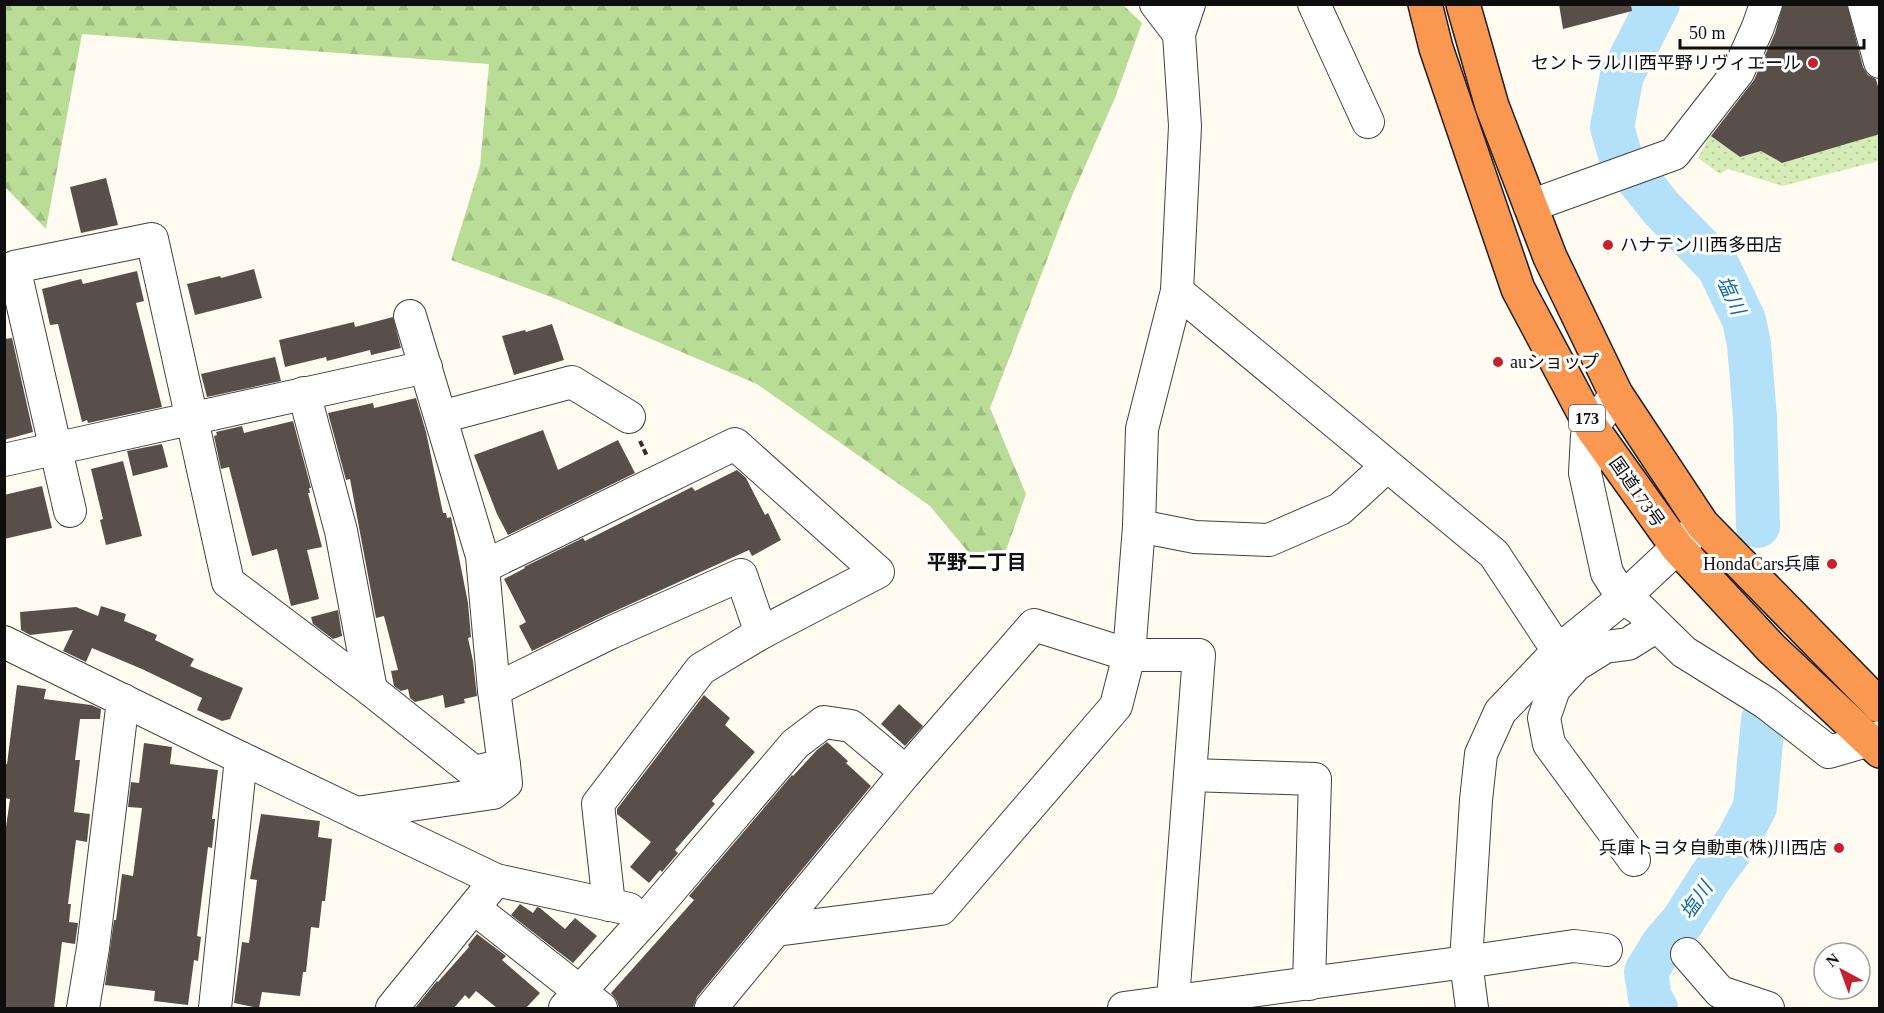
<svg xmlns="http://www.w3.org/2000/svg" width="1884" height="1013" font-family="'Times New Roman','Noto Sans JP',serif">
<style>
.forest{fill:url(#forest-firs)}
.park{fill:url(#park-dots)}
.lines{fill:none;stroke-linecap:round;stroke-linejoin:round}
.river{stroke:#b2e1f9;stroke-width:44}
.building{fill:#584f4a}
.minor-casing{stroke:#414141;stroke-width:34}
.highway-casing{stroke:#1f1f1f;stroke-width:36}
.path{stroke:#303030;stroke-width:4;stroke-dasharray:6 3;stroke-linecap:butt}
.minor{stroke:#fff;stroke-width:32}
.highway{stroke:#fa9852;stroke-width:33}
.poi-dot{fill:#c5202e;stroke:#fff;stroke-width:2}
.labels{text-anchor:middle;stroke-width:6;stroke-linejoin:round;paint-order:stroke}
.shield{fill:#fff;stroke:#565656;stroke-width:1.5}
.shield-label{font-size:16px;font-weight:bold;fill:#0e0e0e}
.poi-label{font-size:18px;fill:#0e0e0e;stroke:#fff;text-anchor:end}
.street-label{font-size:18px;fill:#0e0e0e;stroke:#fff}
.water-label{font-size:20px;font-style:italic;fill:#116ba6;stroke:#fff}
.neighbourhood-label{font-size:20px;font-weight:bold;fill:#0e0e0e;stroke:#fff}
</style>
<defs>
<pattern id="forest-firs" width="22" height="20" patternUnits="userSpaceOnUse" patternTransform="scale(1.5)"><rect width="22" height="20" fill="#b9dd96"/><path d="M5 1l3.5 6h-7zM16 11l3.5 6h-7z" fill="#9ebc80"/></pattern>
<pattern id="park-dots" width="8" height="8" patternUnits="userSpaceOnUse" patternTransform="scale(1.5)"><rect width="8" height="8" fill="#d5ecb7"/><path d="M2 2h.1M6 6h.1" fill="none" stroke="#b6c99c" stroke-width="1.8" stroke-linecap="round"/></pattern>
</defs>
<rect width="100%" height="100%" fill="#fffbf0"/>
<!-- forest -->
<polygon class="forest" points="4,5 1123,5 1142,23 1115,98 1068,205 990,408 1026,494 1006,550 969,553 930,506 757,384 559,300 451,260 480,166 489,64 82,34 46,229 5,187"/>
<!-- park -->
<polygon class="park" points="1879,134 1879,161 1782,186 1728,169 1720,174 1698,158 1710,135 1740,157 1761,151 1782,163"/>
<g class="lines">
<!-- river -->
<g class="river">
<polyline points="1658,4 1622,75 1612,127 1621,158 1662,209 1718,266 1744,320 1749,344 1755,417 1758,526"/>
<polyline points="1656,1008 1650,998 1646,972 1663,944 1683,921 1710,878 1738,840 1755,807 1763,720"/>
</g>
</g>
<!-- building -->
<g class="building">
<polygon points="1559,4 1631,4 1632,11 1563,29"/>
<polygon points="1783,4 1847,4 1863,67 1868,75 1876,79 1880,94 1880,134 1782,163 1761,151 1740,157 1711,136 1754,80 1775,33"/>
<polygon points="106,178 118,225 81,233 70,187"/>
<polygon points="254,269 262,298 195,315 187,284 220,276 221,278"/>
<polygon points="137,271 144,301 136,303 162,407 88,423 87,420 82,422 58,324 50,325 42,289 81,279 83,284"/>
<polygon points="393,317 401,348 371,355 370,350 327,361 326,357 285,367 279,340 354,322 355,327"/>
<polygon points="552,324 564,360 514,375 502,336 525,330 526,332"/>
<polygon points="12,338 33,432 4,440 4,339"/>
<polygon points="275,357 281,381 207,397 201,374"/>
<polygon points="416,398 426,432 443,513 446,513 447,518 451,517 468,603 471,637 468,638 473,661 477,696 464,699 465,703 445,708 443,695 415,702 410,698 408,689 401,691 394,686 391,671 398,670 384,616 376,618 350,479 346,480 328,413 373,403 374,408"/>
<polygon points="293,421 311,488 309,488 310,493 308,493 322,547 307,550 319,599 291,606 277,549 252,556 229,467 221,469 214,436 217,435 216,432 242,426 244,433"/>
<polygon points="543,430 558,470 618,440 635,473 508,535 497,514 474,455"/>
<polygon points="162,444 168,467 133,476 127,451"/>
<polygon points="123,461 142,536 106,545 100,520 103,519 91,469"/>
<polygon points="737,470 746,478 765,515 768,513 781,540 752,556 749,550 602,617 532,651 519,626 526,622 504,579 525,568 524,567 583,538 585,541 692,487 695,491"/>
<polygon points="42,486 52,528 4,539 4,495"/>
<polygon points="101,606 126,614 124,621 157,635 155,640 194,659 190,666 243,688 230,719 222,721 197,710 202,698 142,669 92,648 86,662 63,651 73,630 30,635 21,630 20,612 76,607 98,616"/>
<polygon points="338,610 342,636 333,639 313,624 311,617"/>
<polygon points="17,685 46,689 44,699 91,705 101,709 100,719 80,719 75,760 80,760 74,812 90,814 87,842 76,840 68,904 71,904 69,922 78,923 75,944 62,942 54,1008 4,1008 4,841 10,799 4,798 4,775 6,764 7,764"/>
<polygon points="704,695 730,718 725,725 755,752 712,801 715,804 675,850 678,853 662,872 660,870 649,883 630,867 651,842 617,814 617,809"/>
<polygon points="899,704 923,726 905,746 881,724"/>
<polygon points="827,742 848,761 846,763 871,786 697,997 693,1008 619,1008 617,1001 611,993 694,900 689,896 792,775 793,776 817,750"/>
<polygon points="144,743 172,747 170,764 218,770 212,819 215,819 212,848 208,847 197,936 201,937 198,961 194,960 188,1005 154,1001 155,991 105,985 114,920 116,920 122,874 133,876 142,808 128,807 131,782 139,783"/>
<polygon points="261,814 320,821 318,837 332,839 325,901 322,901 319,928 311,927 306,972 303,972 300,996 262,992 259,1008 234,1003 242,942 249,943 257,880 250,879"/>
<polygon points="520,904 533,913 537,907 540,908 565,929 575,918 597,936 573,963 511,915"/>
<polygon points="477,934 506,956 502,960 540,993 526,1008 497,1008 476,991 469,999 465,995 454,1008 415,1008 437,981 438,982 469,947 468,945"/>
</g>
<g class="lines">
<defs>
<g id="minor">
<polyline points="1156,4 1179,34"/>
<polyline points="1314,4 1368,122"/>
<polyline points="1864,4 1880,62"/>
<polyline points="1530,206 1674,154 1738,72 1758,27 1766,4"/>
<polyline points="1177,291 1494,554 1558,651"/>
<polyline points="304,393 341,531 371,690"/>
<polyline points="1616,394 1587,435 1585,473 1607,573 1623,598 1640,609 1684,652 1766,703 1829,752 1880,737"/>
<polyline points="441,417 572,382 629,417"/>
<polyline points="4,460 426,367"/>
<polyline points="70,511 14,267 152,239 228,582 371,690 474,772 504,765 494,690 482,556 410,316"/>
<polyline points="1139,526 1195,537 1269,540 1340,509 1387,466"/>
<polyline points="483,567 735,444 878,572 761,633 701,669 598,804 609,905"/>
<polyline points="4,642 241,758 215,1008"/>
<polyline points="494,690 610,633 741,575 761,633"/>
<polyline points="241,758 496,880 629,909"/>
<polyline points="906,772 1034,625 1129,655 1199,655 1173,1000 1174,1008"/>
<polyline points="1190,775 1315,779 1309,984"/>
<polyline points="356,813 493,793 506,783 504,765"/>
<polyline points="1634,860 1549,744 1544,718 1554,689 1576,665 1605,647 1628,644 1657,626"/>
<polyline points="474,908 601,1008"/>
<polyline points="776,930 941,909 1116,706 1129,655 1139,526 1142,429 1177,291 1185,126 1179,34 1189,4"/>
<polyline points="1687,954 1720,992 1768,1008"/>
<polyline points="83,1008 93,948 123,700"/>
<polyline points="392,1008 496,880"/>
<polyline points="565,1008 650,914 795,744 824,722 851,726 906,772 711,1008"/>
<polyline points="1124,1008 1466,962 1476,800 1481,754 1500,712 1558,651 1623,598 1697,529"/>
<polyline points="1472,1008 1466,962 1574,946 1606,950"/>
</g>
<g id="highway">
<polyline points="1425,4 1436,48 1518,289 1592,428 1677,547 1771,648 1880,751"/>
<polyline points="1463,4 1492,106 1550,257 1616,394 1702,524 1880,706"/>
</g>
</defs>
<!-- minor casing -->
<use href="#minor" class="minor-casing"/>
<!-- highway casing -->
<use href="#highway" class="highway-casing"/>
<!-- path -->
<polyline class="path" points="640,441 647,456"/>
<!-- minor -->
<use href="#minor" class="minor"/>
<!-- highway -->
<use href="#highway" class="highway"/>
</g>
<!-- markers -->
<g class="poi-dot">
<circle cx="1813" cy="63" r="6"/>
<circle cx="1608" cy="245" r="6"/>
<circle cx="1498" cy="362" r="6"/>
<circle cx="1832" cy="564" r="6"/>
<circle cx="1839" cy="848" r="6"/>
</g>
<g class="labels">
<!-- shield labels -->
<rect class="shield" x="1569" y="405" width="36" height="26" rx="4.5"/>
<g class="shield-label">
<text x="1587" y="424">173</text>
</g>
<!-- poi labels -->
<g class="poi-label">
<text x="1801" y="69">セントラル川西平野リヴィエール</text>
<text x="1620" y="251" text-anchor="start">ハナテン川西多田店</text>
<text x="1510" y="368" text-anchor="start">auショップ</text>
<text x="1820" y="570">HondaCars兵庫</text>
<text x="1827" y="854">兵庫トヨタ自動車(株)川西店</text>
</g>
<!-- street labels -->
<g class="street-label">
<text transform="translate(1637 492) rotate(55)" y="6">国道173号</text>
</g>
<!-- water labels -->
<g class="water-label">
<text transform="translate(1731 295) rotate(65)" y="7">塩川</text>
<text transform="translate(1696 900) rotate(-55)" y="7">塩川</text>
</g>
<!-- neighbourhood labels -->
<g class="neighbourhood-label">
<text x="977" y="569">平野二丁目</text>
</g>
</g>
<!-- border -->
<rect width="1884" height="1013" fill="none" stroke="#0e0e0e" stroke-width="12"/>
<!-- north arrow -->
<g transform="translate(1842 971) rotate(319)"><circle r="28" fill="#ffffff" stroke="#9f9f9f" stroke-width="1.5"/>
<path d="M0-4.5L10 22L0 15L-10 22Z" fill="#c5202e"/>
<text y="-9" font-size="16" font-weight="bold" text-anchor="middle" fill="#0e0e0e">N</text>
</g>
<!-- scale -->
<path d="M1680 39v9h184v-9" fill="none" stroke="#0e0e0e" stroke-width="3"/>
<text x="1689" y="39" font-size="18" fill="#0e0e0e" stroke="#ffffff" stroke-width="4.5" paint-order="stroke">50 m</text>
</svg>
